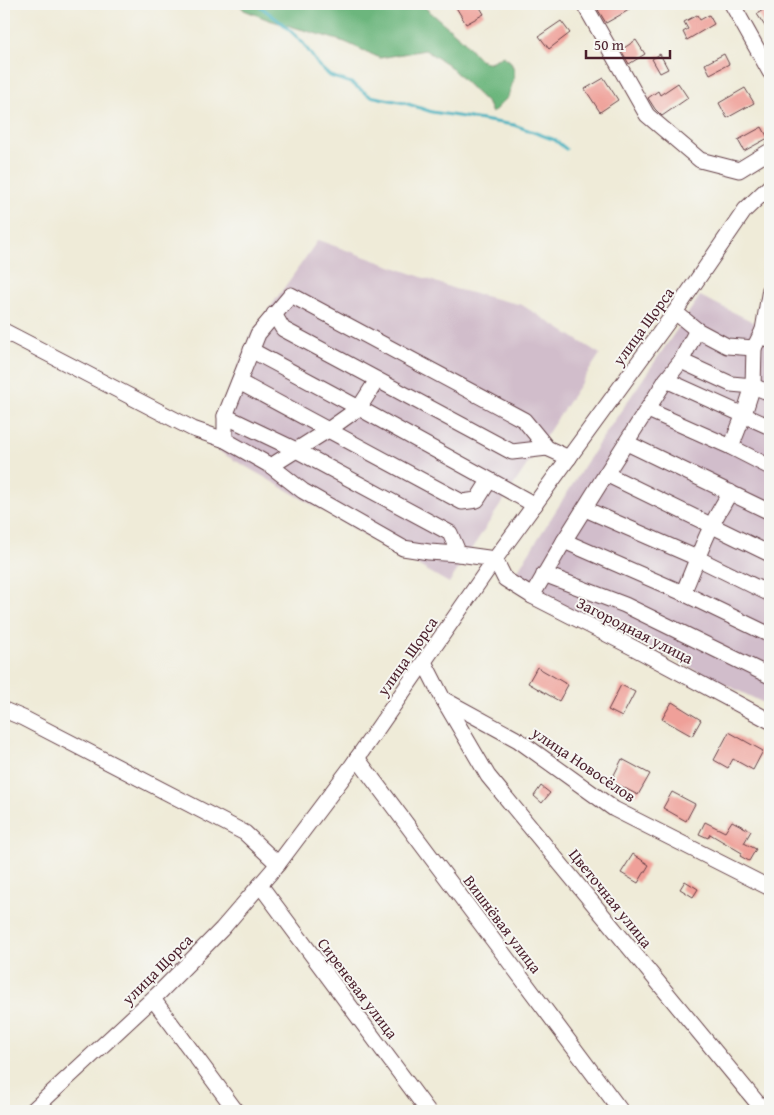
<svg xmlns="http://www.w3.org/2000/svg" width="774" height="1115" font-family="'Gentium Book Plus',serif">
<style>
.industrial{fill:#d1bdcb}
.forest{fill:#6cb67d;stroke:#5b6a54}
.lines{fill:none;stroke-linecap:round;stroke-linejoin:round}
.stream{stroke:#43b1bf;stroke-width:3}
.building{fill:#efa099}
.minor-casing{stroke:#633e45;stroke-width:17}
.minor{stroke:#fff;stroke-width:15}
.labels{text-anchor:middle;stroke-width:4;stroke-linejoin:round;paint-order:stroke}
.street-label{font-size:16px;fill:#4a1f2b;stroke:#f6f6f2}
</style>
<rect width="100%" height="100%" fill="#f6f6f2"/>
<filter id="ink" filterUnits="userSpaceOnUse"><feTurbulence type="fractalNoise" baseFrequency=".02" numOctaves="2"/><feDisplacementMap in="SourceGraphic" scale="10" xChannelSelector="R" yChannelSelector="G"/><feConvolveMatrix kernelMatrix="1 2 1 2 8 2 1 2 1" color-interpolation-filters="sRGB"/></filter>
<filter id="wash" filterUnits="userSpaceOnUse"><feTurbulence type="fractalNoise" baseFrequency=".0096" numOctaves="4" result="noise"/><feDisplacementMap in="SourceGraphic" scale="20" xChannelSelector="R" yChannelSelector="G"/><feGaussianBlur stdDeviation="1.12" result="paint"/><feColorMatrix in="noise" values="0 0 0 0 0 0 0 0 0 0 0 0 0 0 0 0 0 1.4 0 .05"/><feComposite in="paint" operator="in"/></filter>
<g filter="url(#wash)">
<rect width="100%" height="100%" fill="#efebd8"/>
<!-- industrial -->
<g class="industrial">
<polygon points="318,240 455,289 522,305 600,354 449,583 208,445 250,336"/>
<polygon points="700,296 770,330 770,706 511,581 599,443"/>
</g>
<!-- forest -->
<polygon class="forest" points="239,4 391,4 398,9 406,11 413,5 422,5 463,40 480,60 488,63 503,56 510,61 514,69 514,78 508,97 492,113 488,104 447,64 425,50 380,58 345,42 269,20 244,10"/>
<g class="lines">
<!-- stream -->
<polyline class="stream" points="257,4 283,24 303,43 319,66 330,76 351,83 370,96 405,103 432,112 514,125 555,140 566,149"/>
</g>
<g id="blocks">
<!-- building -->
<g class="building">
<polygon points="454,4 478,4 484,14 466,24"/>
<polygon points="603,4 626,4 629,10 606,23 598,10 605,6"/>
<polygon points="767,7 770,11 770,34 757,14"/>
<polygon points="697,15 700,20 709,15 714,24 687,40 683,32 688,29 684,22"/>
<polygon points="561,21 570,33 549,49 539,36"/>
<polygon points="636,40 645,54 629,64 621,50"/>
<polygon points="660,54 668,69 660,73 652,59"/>
<polygon points="724,54 729,64 710,74 705,64"/>
<polygon points="604,78 618,100 600,112 585,89"/>
<polygon points="678,83 688,98 662,116 655,109 648,98 658,91 660,95"/>
<polygon points="745,88 754,103 727,118 719,103"/>
<polygon points="762,127 768,138 744,151 738,140"/>
<polygon points="537,667 568,685 559,701 528,683"/>
<polygon points="621,685 635,692 622,717 608,710"/>
<polygon points="672,702 701,720 692,736 662,719"/>
<polygon points="729,732 763,751 753,770 733,759 728,768 714,760"/>
<polygon points="622,759 650,774 638,795 611,781"/>
<polygon points="541,786 550,793 542,803 534,796"/>
<polygon points="672,792 695,804 686,821 663,808"/>
<polygon points="732,821 751,831 744,843 756,849 749,861 740,856 742,853 710,834 708,838 699,834 705,822 725,832"/>
<polygon points="633,854 649,865 638,883 621,873"/>
<polygon points="685,881 698,889 693,897 680,889"/>
</g>
</g>
</g>
<g filter="url(#ink)">
<use href="#blocks" fill-opacity="0" stroke="#633e45" stroke-width="1"/>
<g class="lines">
<defs>
<g id="minor">
<polyline points="584,4 647,115 700,160 739,170 770,151"/>
<polyline points="732,4 770,72"/>
<polyline points="675,312 697,330 727,346 754,348 763,330 770,340"/>
<polyline points="274,314 283,329 512,452 547,448"/>
<polyline points="763,330 770,289"/>
<polyline points="4,331 193,429 225,440"/>
<polyline points="251,350 359,408 535,505"/>
<polyline points="681,361 731,384 753,386 770,393"/>
<polyline points="666,380 770,427"/>
<polyline points="239,382 462,502 477,500 489,481"/>
<polyline points="648,410 731,447 744,414 753,386 754,348"/>
<polyline points="225,416 296,450 450,533 459,554 495,559 505,579 532,596 634,648 770,721"/>
<polyline points="627,443 770,512"/>
<polyline points="731,447 770,467"/>
<polyline points="271,466 328,430 359,408 377,380"/>
<polyline points="606,474 770,554"/>
<polyline points="585,509 697,558 770,594"/>
<polyline points="564,541 683,593 770,635"/>
<polyline points="459,554 429,552 403,548 303,491 271,466 225,440 225,416 258,334 291,295 524,420 547,448 569,458"/>
<polyline points="544,574 625,605 770,676"/>
<path d="M 683,593 C 693,571 700,549 711,527 C 716,515 724,504 730,492"/>
<polyline points="532,596 564,541 606,474 666,380 681,361 697,330"/>
<polyline points="424,662 443,699 518,740 614,809 770,888"/>
<polyline points="443,699 488,776 764,1111"/>
<polyline points="4,710 23,718 245,833 278,864"/>
<polyline points="357,758 621,1111"/>
<polyline points="260,885 428,1111"/>
<polyline points="153,999 236,1111"/>
<polyline points="32,1111 160,992 222,929 278,864 351,767 495,559 675,312 745,210 770,186"/>
</g>
</defs>
<!-- minor casing -->
<use href="#minor" class="minor-casing"/>
<!-- minor -->
<use href="#minor" class="minor"/>
</g>
</g>
<g class="labels">
<!-- street labels -->
<g class="street-label">
<text transform="translate(643 326) rotate(-54)" y="6">улица Щорса</text>
<text transform="translate(635 630) rotate(27)" y="6">Загородная улица</text>
<text transform="translate(407 656) rotate(-55)" y="6">улица Щорса</text>
<text transform="translate(584 764) rotate(34)" y="6">улица Новосёлов</text>
<text transform="translate(611 898) rotate(51)" y="6">Цветочная улица</text>
<text transform="translate(503 924) rotate(53)" y="6">Вишнёвая улица</text>
<text transform="translate(157 969) rotate(-45)" y="6">улица Щорса</text>
<text transform="translate(358 988) rotate(53)" y="6">Сиреневая улица</text>
</g>
</g>
<!-- margin -->
<rect width="774" height="1115" fill="none" stroke="#f6f6f2" stroke-width="20"/>
<!-- scale -->
<path d="M586 50v8h84v-8" fill="none" stroke="#4a1f2b" stroke-width="2.5"/>
<text x="594" y="50" font-size="15" fill="#4a1f2b" stroke="#f6f6f2" stroke-width="4" paint-order="stroke">50 m</text>
</svg>
